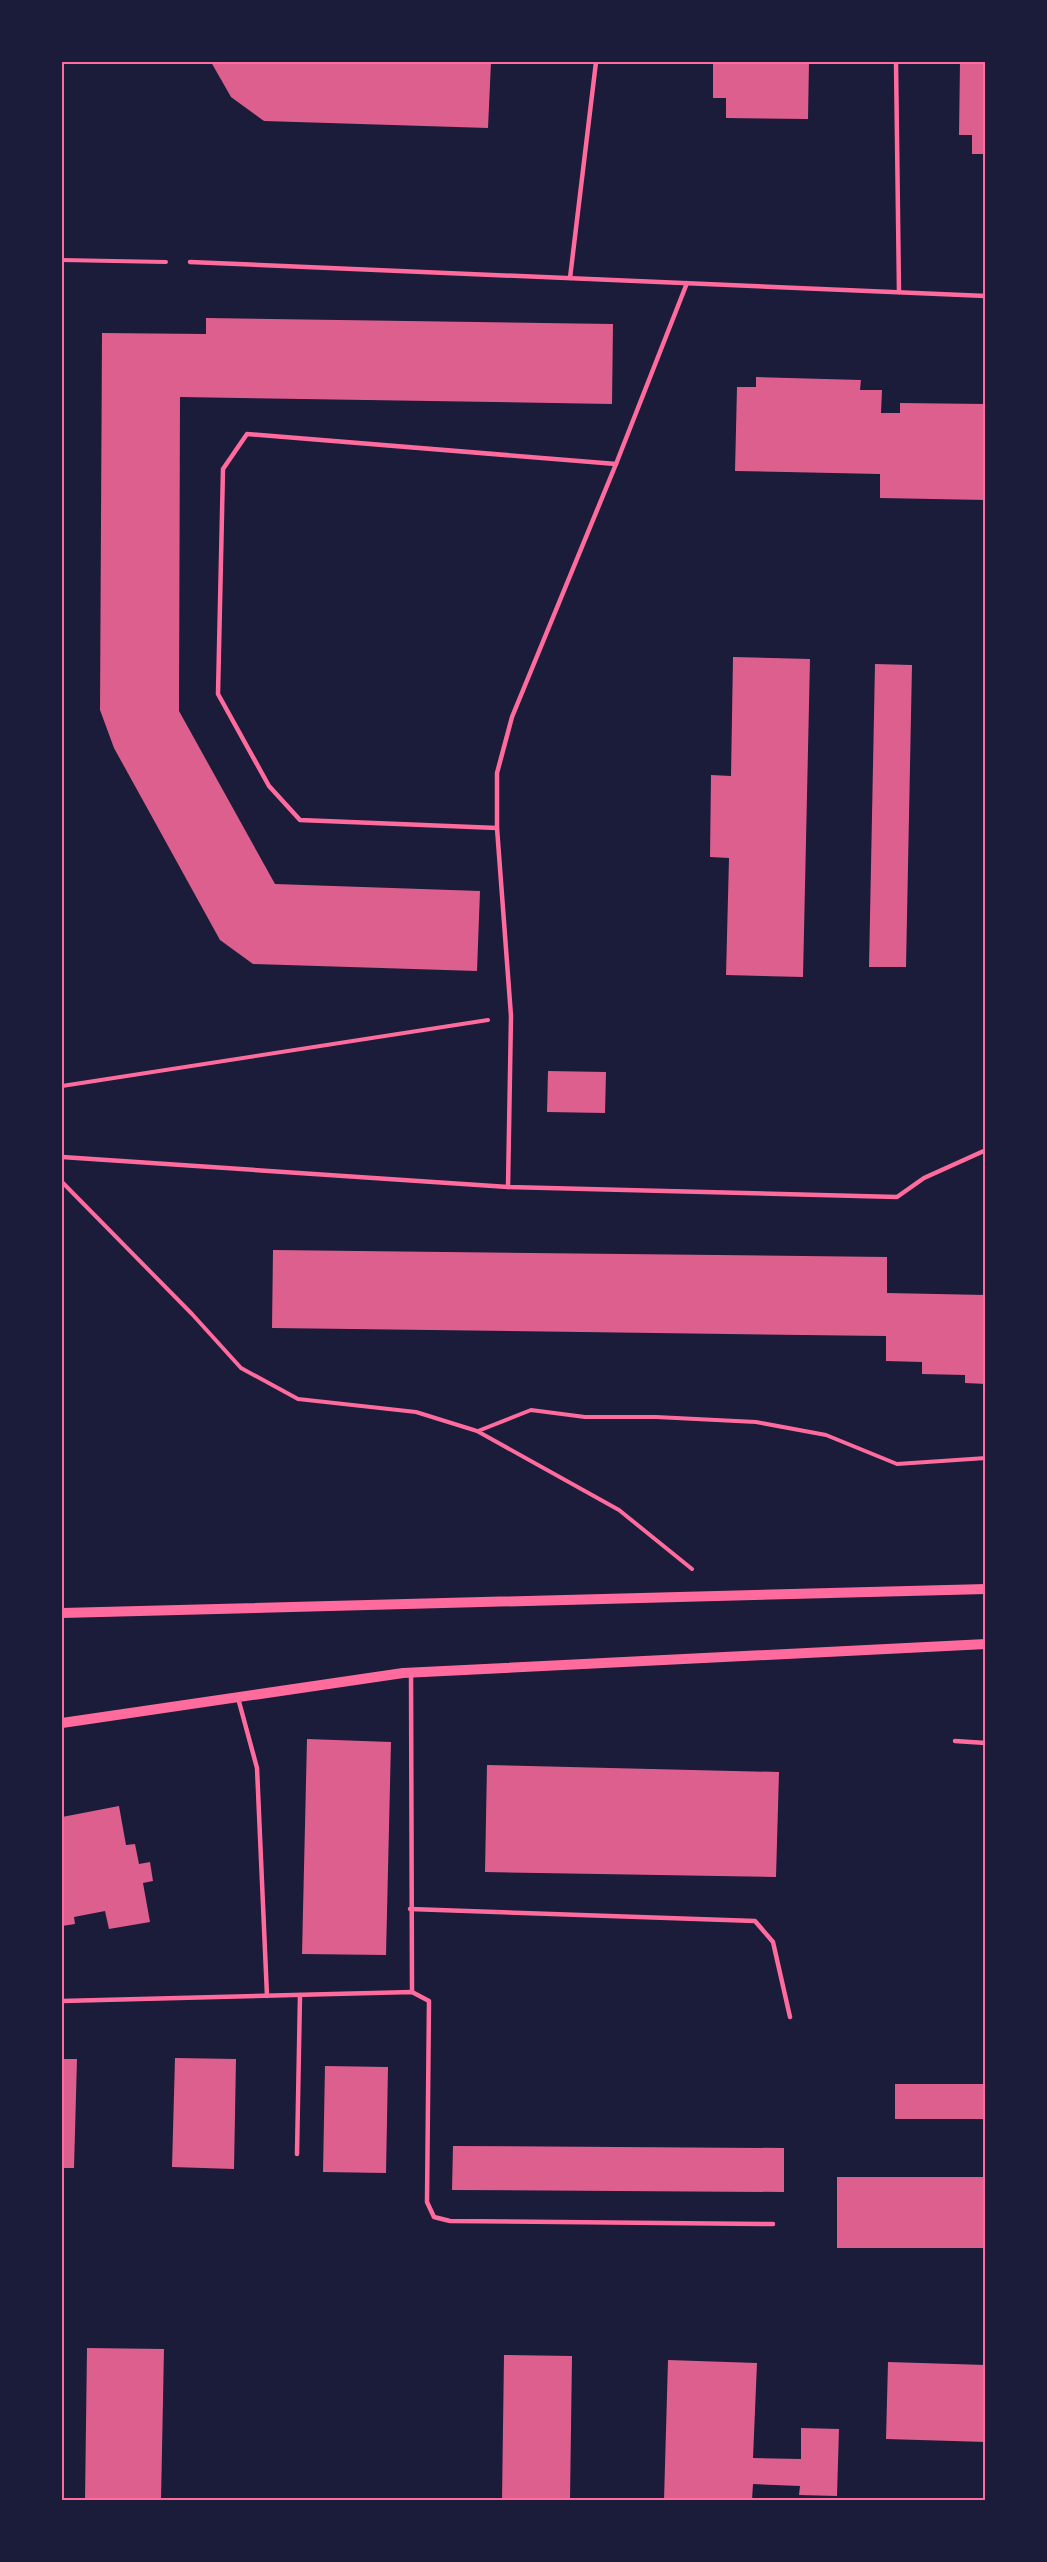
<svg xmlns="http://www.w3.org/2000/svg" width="1047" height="2562" font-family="'Source Sans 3',sans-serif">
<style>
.building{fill:#dd5f8e}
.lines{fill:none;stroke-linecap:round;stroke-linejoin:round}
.path{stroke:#ff6b9d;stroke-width:4}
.service{stroke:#ff6b9d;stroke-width:4.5}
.tertiary{stroke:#ff6b9d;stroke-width:10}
.neatline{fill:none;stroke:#ff6b9d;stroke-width:2}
</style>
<rect width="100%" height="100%" fill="#1b1b3a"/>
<!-- building -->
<g class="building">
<polygon points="211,62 491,62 488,128 264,121 231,97"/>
<polygon points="713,62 809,62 808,119 726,118 726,98 713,98"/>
<polygon points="960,62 986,62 986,154 972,154 972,135 959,135"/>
<polygon points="206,318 613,324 612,404 180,397 179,711 275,884 480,891 477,971 253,964 220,940 114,748 100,710 102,333 206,334"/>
<polygon points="756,377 861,380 860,390 882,390 881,413 900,413 900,403 986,404 986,500 880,498 880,474 735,471 737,387 756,387"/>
<polygon points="733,657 810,659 803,977 726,975 729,858 710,857 711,775 731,776"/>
<polygon points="875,664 912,665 906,967 869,967"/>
<polygon points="548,1071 606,1072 605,1113 547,1112"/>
<polygon points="273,1250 887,1257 887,1293 986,1295 986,1384 965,1383 965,1375 922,1374 922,1362 886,1361 886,1336 272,1328"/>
<polygon points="307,1739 391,1742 386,1955 302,1954"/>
<polygon points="487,1765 779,1772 776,1877 485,1872"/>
<polygon points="119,1806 126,1845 135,1844 139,1864 150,1862 153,1881 143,1883 150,1922 109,1929 105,1911 74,1917 75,1924 62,1926 62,1817"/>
<polygon points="175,2058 236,2059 234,2169 172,2167"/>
<polygon points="62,2059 77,2059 74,2168 62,2168"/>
<polygon points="325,2066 388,2067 386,2173 323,2172"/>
<rect x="895" y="2084" width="91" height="35"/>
<polygon points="453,2146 784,2148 784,2192 452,2190"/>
<rect x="837" y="2177" width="149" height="71"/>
<polygon points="87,2348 164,2349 161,2500 85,2500"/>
<polygon points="504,2355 572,2356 570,2500 502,2500"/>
<polygon points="668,2360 757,2363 753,2458 801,2459 801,2428 839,2429 837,2496 799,2495 800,2486 753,2484 752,2500 664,2500"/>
<polygon points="888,2362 986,2365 986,2442 886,2439"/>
</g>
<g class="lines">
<!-- path -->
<g class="path">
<polyline points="62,260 166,262"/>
<polyline points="62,1086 488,1020"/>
<polyline points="63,1183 192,1314 241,1368 298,1399 416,1412 477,1431 619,1510 692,1569"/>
<polyline points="478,1431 531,1410 585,1417 656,1417 756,1422 826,1435 897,1464 986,1458"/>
</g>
<!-- service -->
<g class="service">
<polyline points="896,62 899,292"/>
<polyline points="190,262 986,296"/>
<polyline points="570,278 596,62"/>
<polyline points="497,828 300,820 269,786 218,694 223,469 247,434 616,464"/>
<polyline points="62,1157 508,1187 897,1197 924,1178 986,1150"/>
<polyline points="508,1187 511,1016 497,828 497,773 512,717 616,464 687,283"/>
<polyline points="411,1672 412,1992"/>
<polyline points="238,1698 257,1768 267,1996"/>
<polyline points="955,1741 986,1743"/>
<polyline points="410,1909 755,1921 773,1942 790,2017"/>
<polyline points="62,2001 412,1992 429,2001 427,2202 434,2217 450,2221 773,2224"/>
<polyline points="297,2154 300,1995"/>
</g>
<!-- tertiary -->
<g class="tertiary">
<polyline points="62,1613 986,1589"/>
<polyline points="62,1723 403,1673 986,1644"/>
</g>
</g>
<!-- border -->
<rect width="1047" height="2562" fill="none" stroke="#1b1b3a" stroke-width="126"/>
<rect x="63" y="63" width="921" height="2436" class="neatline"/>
</svg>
